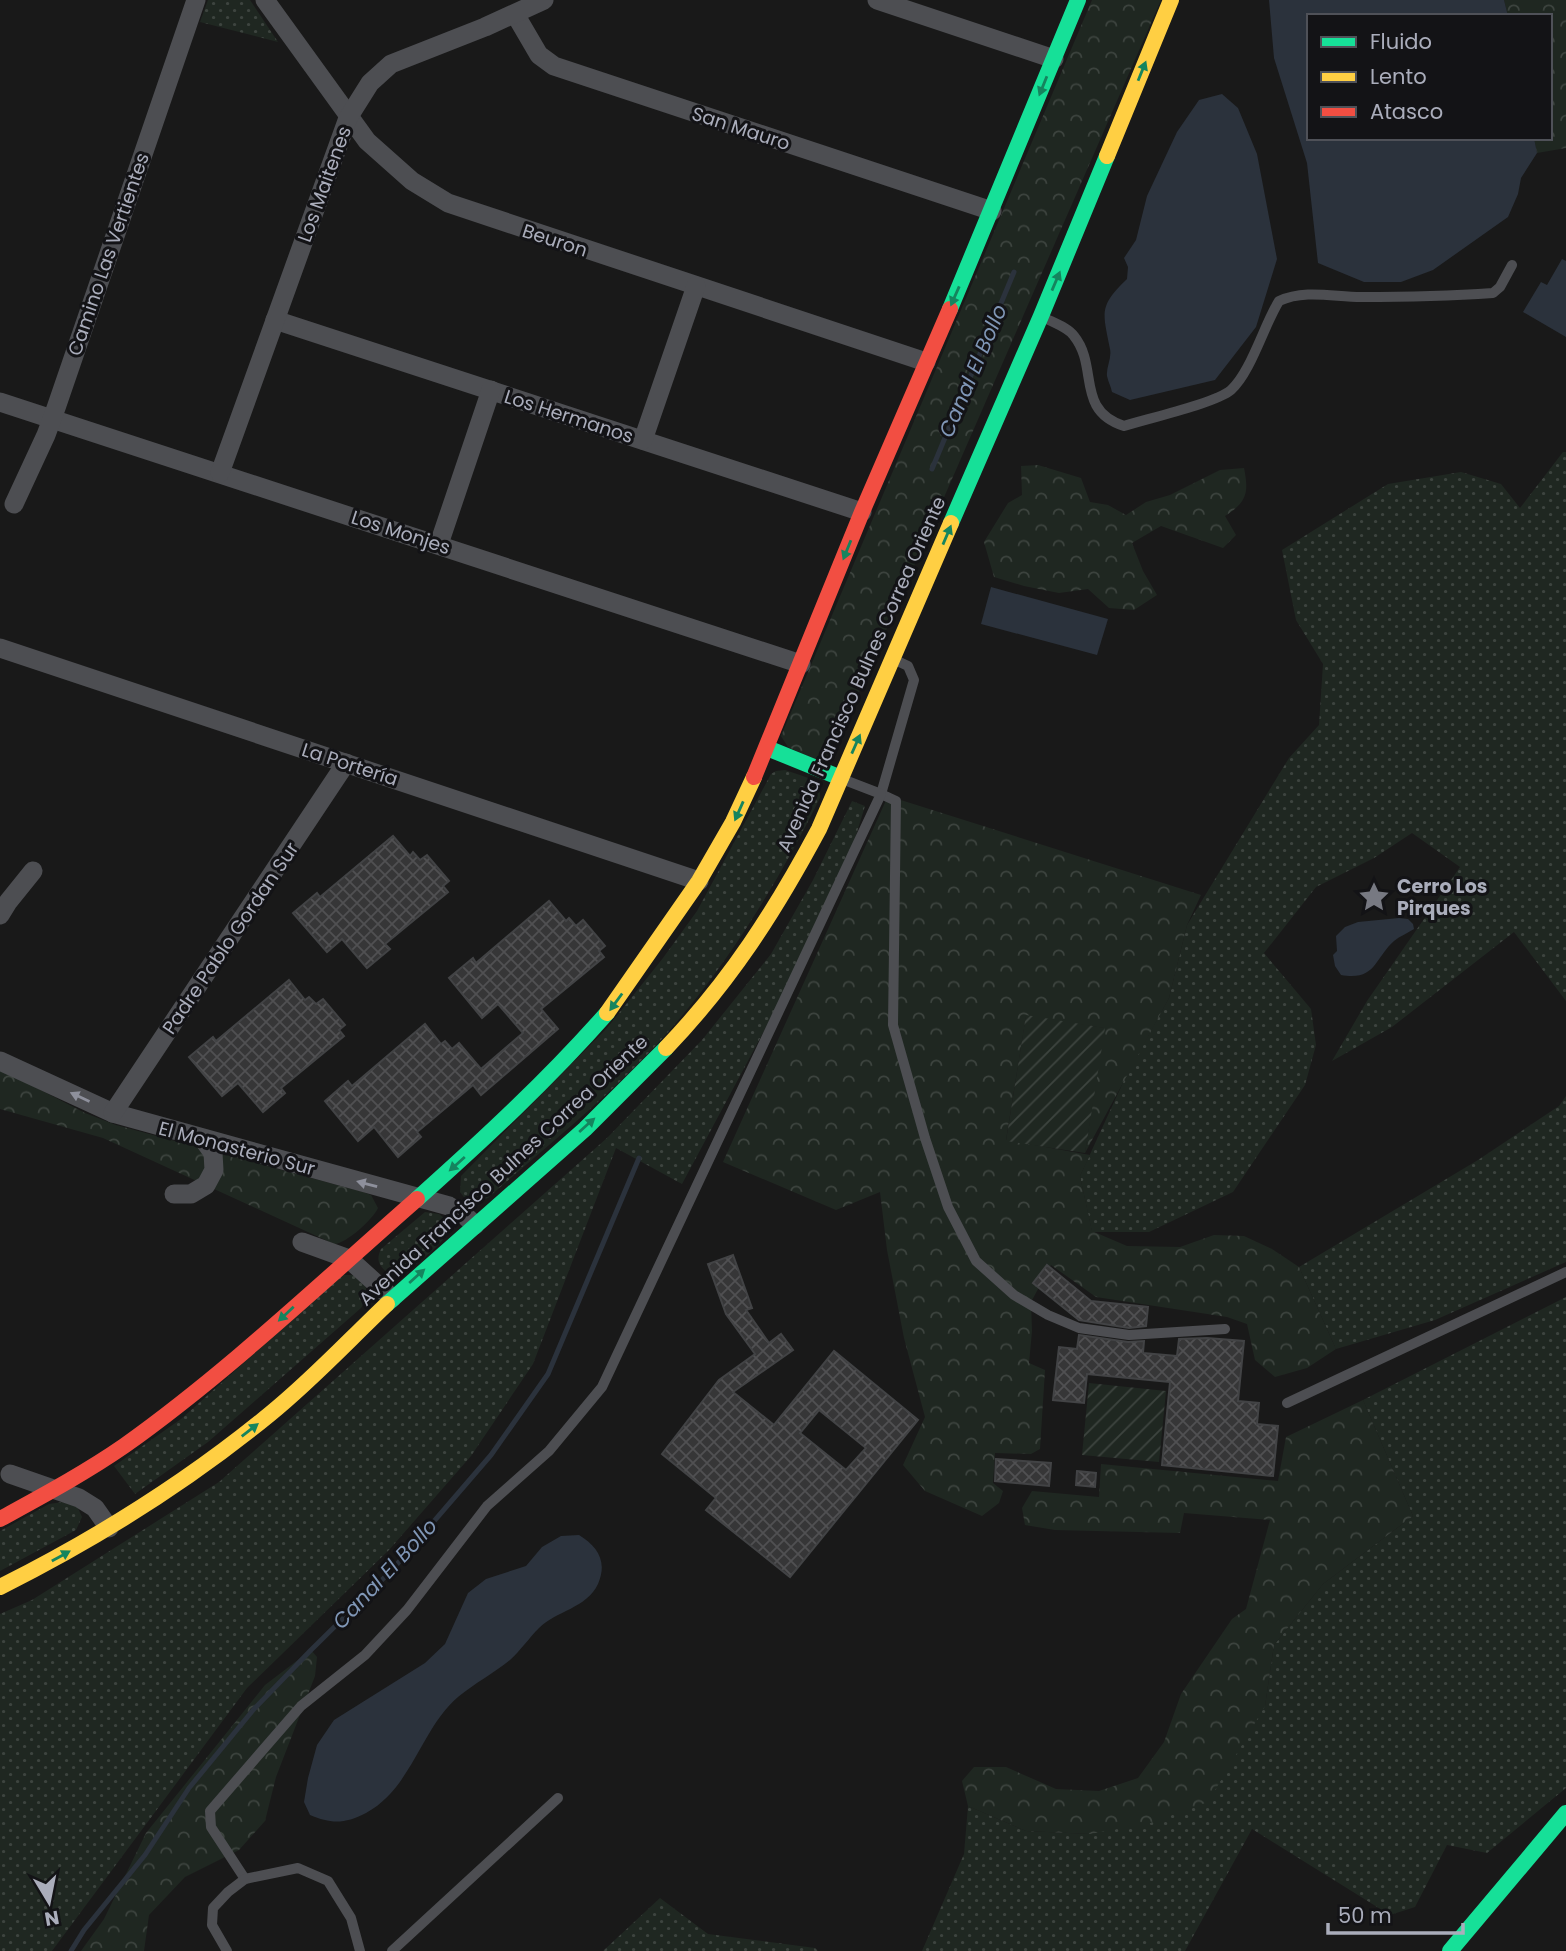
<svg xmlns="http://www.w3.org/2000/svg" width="1566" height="1951" font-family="Poppins,sans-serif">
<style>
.grass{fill:url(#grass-dots)}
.forest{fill:url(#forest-crowns)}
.garden{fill:url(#garden-furrows)}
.water{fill:#2b323c}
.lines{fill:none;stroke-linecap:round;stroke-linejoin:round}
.stream{stroke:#2b323c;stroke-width:5}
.building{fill:url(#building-cross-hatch);stroke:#424345;stroke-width:2;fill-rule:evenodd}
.lane{stroke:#4d4e52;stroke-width:10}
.street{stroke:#4d4e52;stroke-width:19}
.fast{stroke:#16e098;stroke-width:16}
.slow{stroke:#ffcf43;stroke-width:16}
.jam{stroke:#f24e42;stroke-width:16}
.oneway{fill:#15845e}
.oneway2{fill:#8e909c}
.labels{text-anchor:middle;stroke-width:6;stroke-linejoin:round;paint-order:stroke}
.street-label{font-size:19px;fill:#aaadbb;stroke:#131316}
.poi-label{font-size:19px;font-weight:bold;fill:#aaadbb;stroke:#131316;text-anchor:start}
.water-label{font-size:21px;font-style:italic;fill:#8097b7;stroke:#131316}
</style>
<defs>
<pattern id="grass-dots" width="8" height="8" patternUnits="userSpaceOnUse" patternTransform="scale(1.75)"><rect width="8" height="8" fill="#1f2721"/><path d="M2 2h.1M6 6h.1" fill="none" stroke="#3d443f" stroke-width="1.8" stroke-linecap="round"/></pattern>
<pattern id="forest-crowns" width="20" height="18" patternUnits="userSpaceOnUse" patternTransform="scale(1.75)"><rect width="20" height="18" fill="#1f2721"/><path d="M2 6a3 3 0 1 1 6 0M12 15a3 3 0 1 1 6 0" fill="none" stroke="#3d443f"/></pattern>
<pattern id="garden-furrows" width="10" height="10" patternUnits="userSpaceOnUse" patternTransform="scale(1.75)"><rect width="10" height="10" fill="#1f2721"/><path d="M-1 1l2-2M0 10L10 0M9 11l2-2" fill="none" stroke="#3d443f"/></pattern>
<pattern id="building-cross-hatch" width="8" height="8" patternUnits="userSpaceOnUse" patternTransform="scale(1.75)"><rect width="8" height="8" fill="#363637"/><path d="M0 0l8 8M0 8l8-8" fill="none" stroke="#505052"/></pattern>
</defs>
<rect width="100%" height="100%" fill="#191919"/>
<!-- grass -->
<g class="grass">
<polygon points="208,0 250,0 278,42 200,22"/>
<polygon points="1563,452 1566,452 1566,1001 1514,932 1392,1027 1332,1061 1367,1001 1460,867 1412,833 1374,858 1316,887 1264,953 1311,1009 1316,1045 1305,1085 1233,1192 1149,1232 1092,1232 1080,1176 1126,1076 1169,998 1187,925 1289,758 1319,725 1323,664 1296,620 1282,550 1388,484 1461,472 1501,484 1520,508"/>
<path d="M 785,770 C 801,776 822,778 820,798 C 778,882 731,960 669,1031 C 615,1092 549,1144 488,1198 L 477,1202 L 467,1201 L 460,1192 L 461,1176 L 607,1028 L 663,958 L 697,911 L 771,774 L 776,771 Z"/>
<polygon points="852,801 865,806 839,891 682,1184 616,1148 533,1364 471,1456 389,1550 247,1688 52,1951 0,1951 0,1614 32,1600 219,1482 607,1138 702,1040 771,954 813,880"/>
<polygon points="1566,1096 1566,1262 1435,1320 1336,1349 1299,1267 1478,1160 1559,1106"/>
<path d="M 425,1212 L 439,1214 L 445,1219 L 449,1231 C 441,1246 407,1275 390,1275 C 380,1267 375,1261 381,1249 Z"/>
<polygon points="342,1275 354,1275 364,1282 368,1295 361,1308 208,1442 135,1494 114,1466 181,1419"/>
<polygon points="1566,1297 1566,1788 1487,1853 1447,1845 1415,1907 1390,1915 1252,1829 1185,1951 922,1951 964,1854 968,1806 1026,1831 1090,1834 1265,1706 1274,1645 1323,1584 1413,1516 1363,1400"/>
<polygon points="63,1502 77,1506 82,1517 76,1530 0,1571 0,1531 49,1504"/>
<polygon points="660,1898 708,1934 815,1948 818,1951 603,1951"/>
</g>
<!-- forest -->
<g class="forest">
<polygon points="1092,0 1161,0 832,754 820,762 788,747 781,736"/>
<polygon points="1504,0 1566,0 1566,148 1537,153 1534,138 1550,138 1550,16 1508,16"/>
<path d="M 1038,465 L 1081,478 L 1090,502 L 1108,505 L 1126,515 L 1146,502 L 1170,495 L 1220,470 L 1244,468 C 1249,493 1247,502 1225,516 L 1236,535 L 1223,548 L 1161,526 L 1132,543 L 1143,571 L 1157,595 L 1134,610 L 1109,608 L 1088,589 L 1059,593 L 1024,586 L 994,577 L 984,542 L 1008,503 L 1022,495 L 1021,466 Z"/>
<polygon points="888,796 1201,895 1187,925 1169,998 1085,1153 1104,1028 1026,1016 1006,1140 1090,1155 1080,1176 1092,1231 1127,1246 1180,1247 1214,1235 1244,1236 1272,1249 1299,1267 1336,1349 1307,1368 1275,1377 1255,1360 1247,1324 1227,1317 1096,1297 1051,1265 1031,1302 1032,1331 1029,1363 1045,1370 1040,1449 1031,1454 995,1453 993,1483 1003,1491 999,1503 982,1516 925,1491 903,1465 925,1417 904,1338 887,1250 880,1192 836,1210 723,1162"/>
<path d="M 0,1069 L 85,1113 L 116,1125 L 363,1192 L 371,1195 L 378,1208 C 373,1219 346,1244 334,1244 L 103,1138 L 0,1109 Z"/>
<polygon points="1363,1400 1413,1516 1323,1584 1274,1645 1265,1706 1208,1802 1150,1823 1090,1834 1026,1831 968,1806 962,1781 974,1767 1006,1767 1056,1789 1099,1791 1138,1778 1164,1742 1181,1694 1232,1619 1246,1609 1270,1520 1184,1513 1180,1533 1055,1530 1025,1525 1022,1508 1032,1491 1099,1497 1101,1464 1278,1481 1286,1437"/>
<polygon points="311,1650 317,1657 315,1676 276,1777 265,1821 239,1850 185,1877 149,1915 144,1951 81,1951 104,1919 146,1833 265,1685"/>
</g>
<!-- garden -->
<g class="garden">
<polygon points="1026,1015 1105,1028 1085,1153 1006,1141"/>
<polygon points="1089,1383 1166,1391 1159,1462 1082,1455"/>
</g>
<!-- water -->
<g class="water">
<polygon points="1269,0 1504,0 1508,16 1309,16 1309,138 1534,138 1537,153 1521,178 1518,194 1508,217 1433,270 1401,282 1364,282 1318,263 1307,163 1274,58"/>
<path d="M 1222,94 L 1238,108 L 1257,154 L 1277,259 L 1256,327 L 1215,380 L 1130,400 L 1112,392 C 1111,387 1108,381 1107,376 C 1106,367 1112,358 1110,349 C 1103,312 1098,307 1127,279 L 1128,267 L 1124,258 L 1136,240 L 1147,196 L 1177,132 L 1199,100 Z"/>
<polygon points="1562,259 1566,261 1566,337 1523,312 1541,282 1547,285"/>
<polygon points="991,587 1108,619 1097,655 981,624"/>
<path d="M 1399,918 L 1408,919 L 1413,924 L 1414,929 C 1408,933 1400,936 1394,941 C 1374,959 1376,981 1341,975 L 1335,966 L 1333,955 L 1337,951 L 1336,936 L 1345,927 L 1358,922 Z"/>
<path d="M 579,1535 C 597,1546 608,1561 598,1584 C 587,1608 556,1611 539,1628 C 529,1638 521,1650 510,1660 C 494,1673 475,1683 458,1697 C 420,1730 412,1788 366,1813 C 345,1824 331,1824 310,1815 L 304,1802 L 308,1778 L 317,1745 L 334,1720 L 425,1663 L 445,1644 L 468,1593 L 486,1579 L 526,1566 L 542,1547 L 561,1536 Z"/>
</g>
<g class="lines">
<!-- stream -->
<g class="stream">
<polyline points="932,469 1014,272"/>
<polyline points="71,1951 84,1930 145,1855 189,1788 254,1709 311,1650 392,1570 491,1455 548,1374 639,1158"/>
</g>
</g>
<!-- building -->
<g class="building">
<polygon points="393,836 410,856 413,852 420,860 427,855 449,881 443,886 448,892 385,944 390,949 367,968 342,939 327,952 293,913 317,893 320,897"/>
<polygon points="549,901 566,921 569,918 576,926 583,920 605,946 599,951 604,957 541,1009 558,1029 481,1095 473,1085 417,1132 421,1137 398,1157 374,1127 358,1141 325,1101 348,1081 352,1086 425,1024 441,1044 445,1041 452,1049 459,1043 481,1069 523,1033 498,1004 482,1018 449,978 473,958 476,963"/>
<polygon points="289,980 305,1000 309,997 316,1004 323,999 345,1025 339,1030 344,1036 281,1088 285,1093 263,1112 238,1083 222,1096 189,1057 213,1037 216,1041"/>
<path d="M 733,1255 L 752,1308 L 746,1310 L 769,1343 L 781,1334 L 793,1350 L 733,1392 L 774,1425 L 834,1351 L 918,1420 L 790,1577 L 706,1510 L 716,1498 L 662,1454 L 719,1380 L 755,1354 L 726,1314 L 708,1264 ZM 819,1410 L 866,1448 L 846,1470 L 800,1433 Z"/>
<polygon points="1047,1265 1091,1301 1148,1307 1146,1326 1129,1328 1079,1320 1033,1283"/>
<polygon points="1079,1335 1128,1342 1144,1341 1143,1353 1177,1356 1179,1339 1207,1338 1244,1341 1238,1401 1259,1403 1257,1424 1278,1426 1273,1476 1162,1465 1170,1382 1087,1374 1084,1403 1053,1400 1059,1347 1077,1349"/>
<polygon points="996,1459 1051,1463 1049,1486 995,1481"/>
<polygon points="1077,1471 1096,1473 1095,1487 1076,1485"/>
</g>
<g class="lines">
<!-- lane -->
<g class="lane">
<path d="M 1041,316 C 1051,322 1068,327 1074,336 C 1099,367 1075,410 1124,426 C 1146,419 1216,403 1231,390 C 1251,372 1264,325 1279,301 C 1305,289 1334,297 1361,297 C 1405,297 1449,296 1493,293 L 1500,287 L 1512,265"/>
<polyline points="893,659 908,666 914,680 881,794 896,801 893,1025 925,1138 948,1207 976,1261 1014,1295 1048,1315 1079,1328 1129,1335 1225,1329"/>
<polyline points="1287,1403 1566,1272"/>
<polyline points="245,1879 211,1827 210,1811 301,1706 365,1655 407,1610 487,1506 549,1451 602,1387 881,794 842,779"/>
<polyline points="227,1951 212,1925 213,1908 228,1892 245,1879 298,1868 328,1881 351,1918 360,1951"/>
<polyline points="392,1951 558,1798"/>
</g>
<!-- street -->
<g class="street">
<polyline points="265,0 367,141 412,181 448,203 926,362"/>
<polyline points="877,0 1054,59"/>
<polyline points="515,14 539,55 554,66 992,211"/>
<polyline points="275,320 862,512"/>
<polyline points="0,402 801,664"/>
<polyline points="643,440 696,286"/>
<polyline points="220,473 348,118 370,83 391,64 485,27 544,0"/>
<polyline points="14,504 46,435 56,408 196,0"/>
<polyline points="439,544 491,390"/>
<polyline points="0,648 699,881"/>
<polyline points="0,915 8,902 33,871"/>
<polyline points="0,1061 113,1113 449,1206 462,1213 475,1225"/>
<polyline points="113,1113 346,763"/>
<polyline points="174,1194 191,1194 206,1185 214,1170 213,1153 203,1139"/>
<polyline points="302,1242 349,1259 392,1298"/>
<polyline points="10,1474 79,1498 95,1508 109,1528"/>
</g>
<!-- fast -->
<g class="fast">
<polyline points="950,309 1078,0"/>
<polyline points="951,523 1041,316 1107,156"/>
<polyline points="767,748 841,778"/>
<path d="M 417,1199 C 484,1139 548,1080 607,1013"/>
<polyline points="387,1304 585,1129 666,1048"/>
<polyline points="1450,1951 1566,1813"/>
</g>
<!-- slow -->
<g class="slow">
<polyline points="1107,156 1171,0"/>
<polyline points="607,1013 699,881 733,822 754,777"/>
<path d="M 666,1048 C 731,980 775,911 819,829 L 951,523"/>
<path d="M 0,1587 C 96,1539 187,1482 270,1414 C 312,1380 348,1341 387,1304"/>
</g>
<!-- jam -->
<g class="jam">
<polyline points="754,777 862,512 950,309"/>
<path d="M 0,1519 C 42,1496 85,1473 124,1446 C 228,1372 321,1283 417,1199"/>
</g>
</g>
<!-- one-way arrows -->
<defs><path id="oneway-solid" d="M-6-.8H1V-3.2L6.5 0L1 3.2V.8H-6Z" transform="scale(1.75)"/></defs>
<g class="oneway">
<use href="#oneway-solid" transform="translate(1142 71) rotate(-68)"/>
<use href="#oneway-solid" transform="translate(1043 86) rotate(112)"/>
<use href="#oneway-solid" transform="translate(1056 281) rotate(-67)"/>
<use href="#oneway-solid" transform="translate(955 296) rotate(114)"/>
<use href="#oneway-solid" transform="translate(947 535) rotate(-67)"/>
<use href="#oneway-solid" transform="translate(847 550) rotate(112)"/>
<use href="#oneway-solid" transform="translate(856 744) rotate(-66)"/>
<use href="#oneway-solid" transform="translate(739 811) rotate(114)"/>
<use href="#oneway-solid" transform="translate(616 1002) rotate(126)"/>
<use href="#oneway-solid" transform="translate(587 1125) rotate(-42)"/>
<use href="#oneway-solid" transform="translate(457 1164) rotate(138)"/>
<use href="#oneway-solid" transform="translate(417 1276) rotate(-42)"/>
<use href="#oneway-solid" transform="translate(286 1314) rotate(137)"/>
<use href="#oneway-solid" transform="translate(250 1430) rotate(-38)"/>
<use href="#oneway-solid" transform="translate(61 1556) rotate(-29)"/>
</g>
<g class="oneway2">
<use href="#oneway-solid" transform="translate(80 1097) rotate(-155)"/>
<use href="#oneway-solid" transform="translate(367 1184) rotate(-165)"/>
</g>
<!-- icons -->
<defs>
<symbol id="sight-bare" viewBox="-9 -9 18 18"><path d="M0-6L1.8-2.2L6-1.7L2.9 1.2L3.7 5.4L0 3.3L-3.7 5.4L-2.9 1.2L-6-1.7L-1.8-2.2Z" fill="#777982" stroke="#131316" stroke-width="2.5" paint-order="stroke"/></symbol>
</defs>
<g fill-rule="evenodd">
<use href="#sight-bare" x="1352" y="875" width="44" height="44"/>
</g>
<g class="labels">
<!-- street labels -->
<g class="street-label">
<text transform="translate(741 128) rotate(18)" y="7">San Mauro</text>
<text transform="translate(324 184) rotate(-70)" y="7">Los Maitenes</text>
<text transform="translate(555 240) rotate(18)" y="7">Beuron</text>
<text transform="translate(108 254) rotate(-71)" y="7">Camino Las Vertientes</text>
<text transform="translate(569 416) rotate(18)" y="7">Los Hermanos</text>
<text transform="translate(401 532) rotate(18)" y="7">Los Monjes</text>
<text transform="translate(861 674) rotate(-66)" y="7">Avenida Francisco Bulnes Correa Oriente</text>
<text transform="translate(350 764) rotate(18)" y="7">La Portería</text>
<text transform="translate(230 938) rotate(-56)" y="7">Padre Pablo Gordan Sur</text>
<text transform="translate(237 1148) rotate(15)" y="7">El Monasterio Sur</text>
<text transform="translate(503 1170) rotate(-43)" y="7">Avenida Francisco Bulnes Correa Oriente</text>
</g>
<!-- poi labels -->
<g class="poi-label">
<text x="1397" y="893">Cerro Los<tspan x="1397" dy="22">Pirques</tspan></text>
</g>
<!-- water labels -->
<g class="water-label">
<text transform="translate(973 371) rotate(-67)" y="7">Canal El Bollo</text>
<text transform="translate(385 1574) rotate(-47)" y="7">Canal El Bollo</text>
</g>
</g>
<!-- legend -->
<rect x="1307" y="14" width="245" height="126" fill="#131316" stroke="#4f5158" stroke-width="2"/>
<rect x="1321" y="37" width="35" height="10" fill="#16e098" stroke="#4f5158" stroke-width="2"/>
<text x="1370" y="49" font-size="21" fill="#aaadbb">Fluido</text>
<rect x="1321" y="72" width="35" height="10" fill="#ffcf43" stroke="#4f5158" stroke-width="2"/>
<text x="1370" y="84" font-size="21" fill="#aaadbb">Lento</text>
<rect x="1321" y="107" width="35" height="10" fill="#f24e42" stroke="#4f5158" stroke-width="2"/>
<text x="1370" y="119" font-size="21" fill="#aaadbb">Atasco</text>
<!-- north arrow -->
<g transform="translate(49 1902) rotate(170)" stroke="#131316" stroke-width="5" paint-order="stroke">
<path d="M0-5L12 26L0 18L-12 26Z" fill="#aaadbb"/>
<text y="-10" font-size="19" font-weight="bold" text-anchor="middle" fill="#aaadbb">N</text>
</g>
<!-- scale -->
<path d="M1328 1923v10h135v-10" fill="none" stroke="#aaadbb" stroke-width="3.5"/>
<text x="1338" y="1923" font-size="21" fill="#aaadbb" stroke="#131316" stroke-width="5" paint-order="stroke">50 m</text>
</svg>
